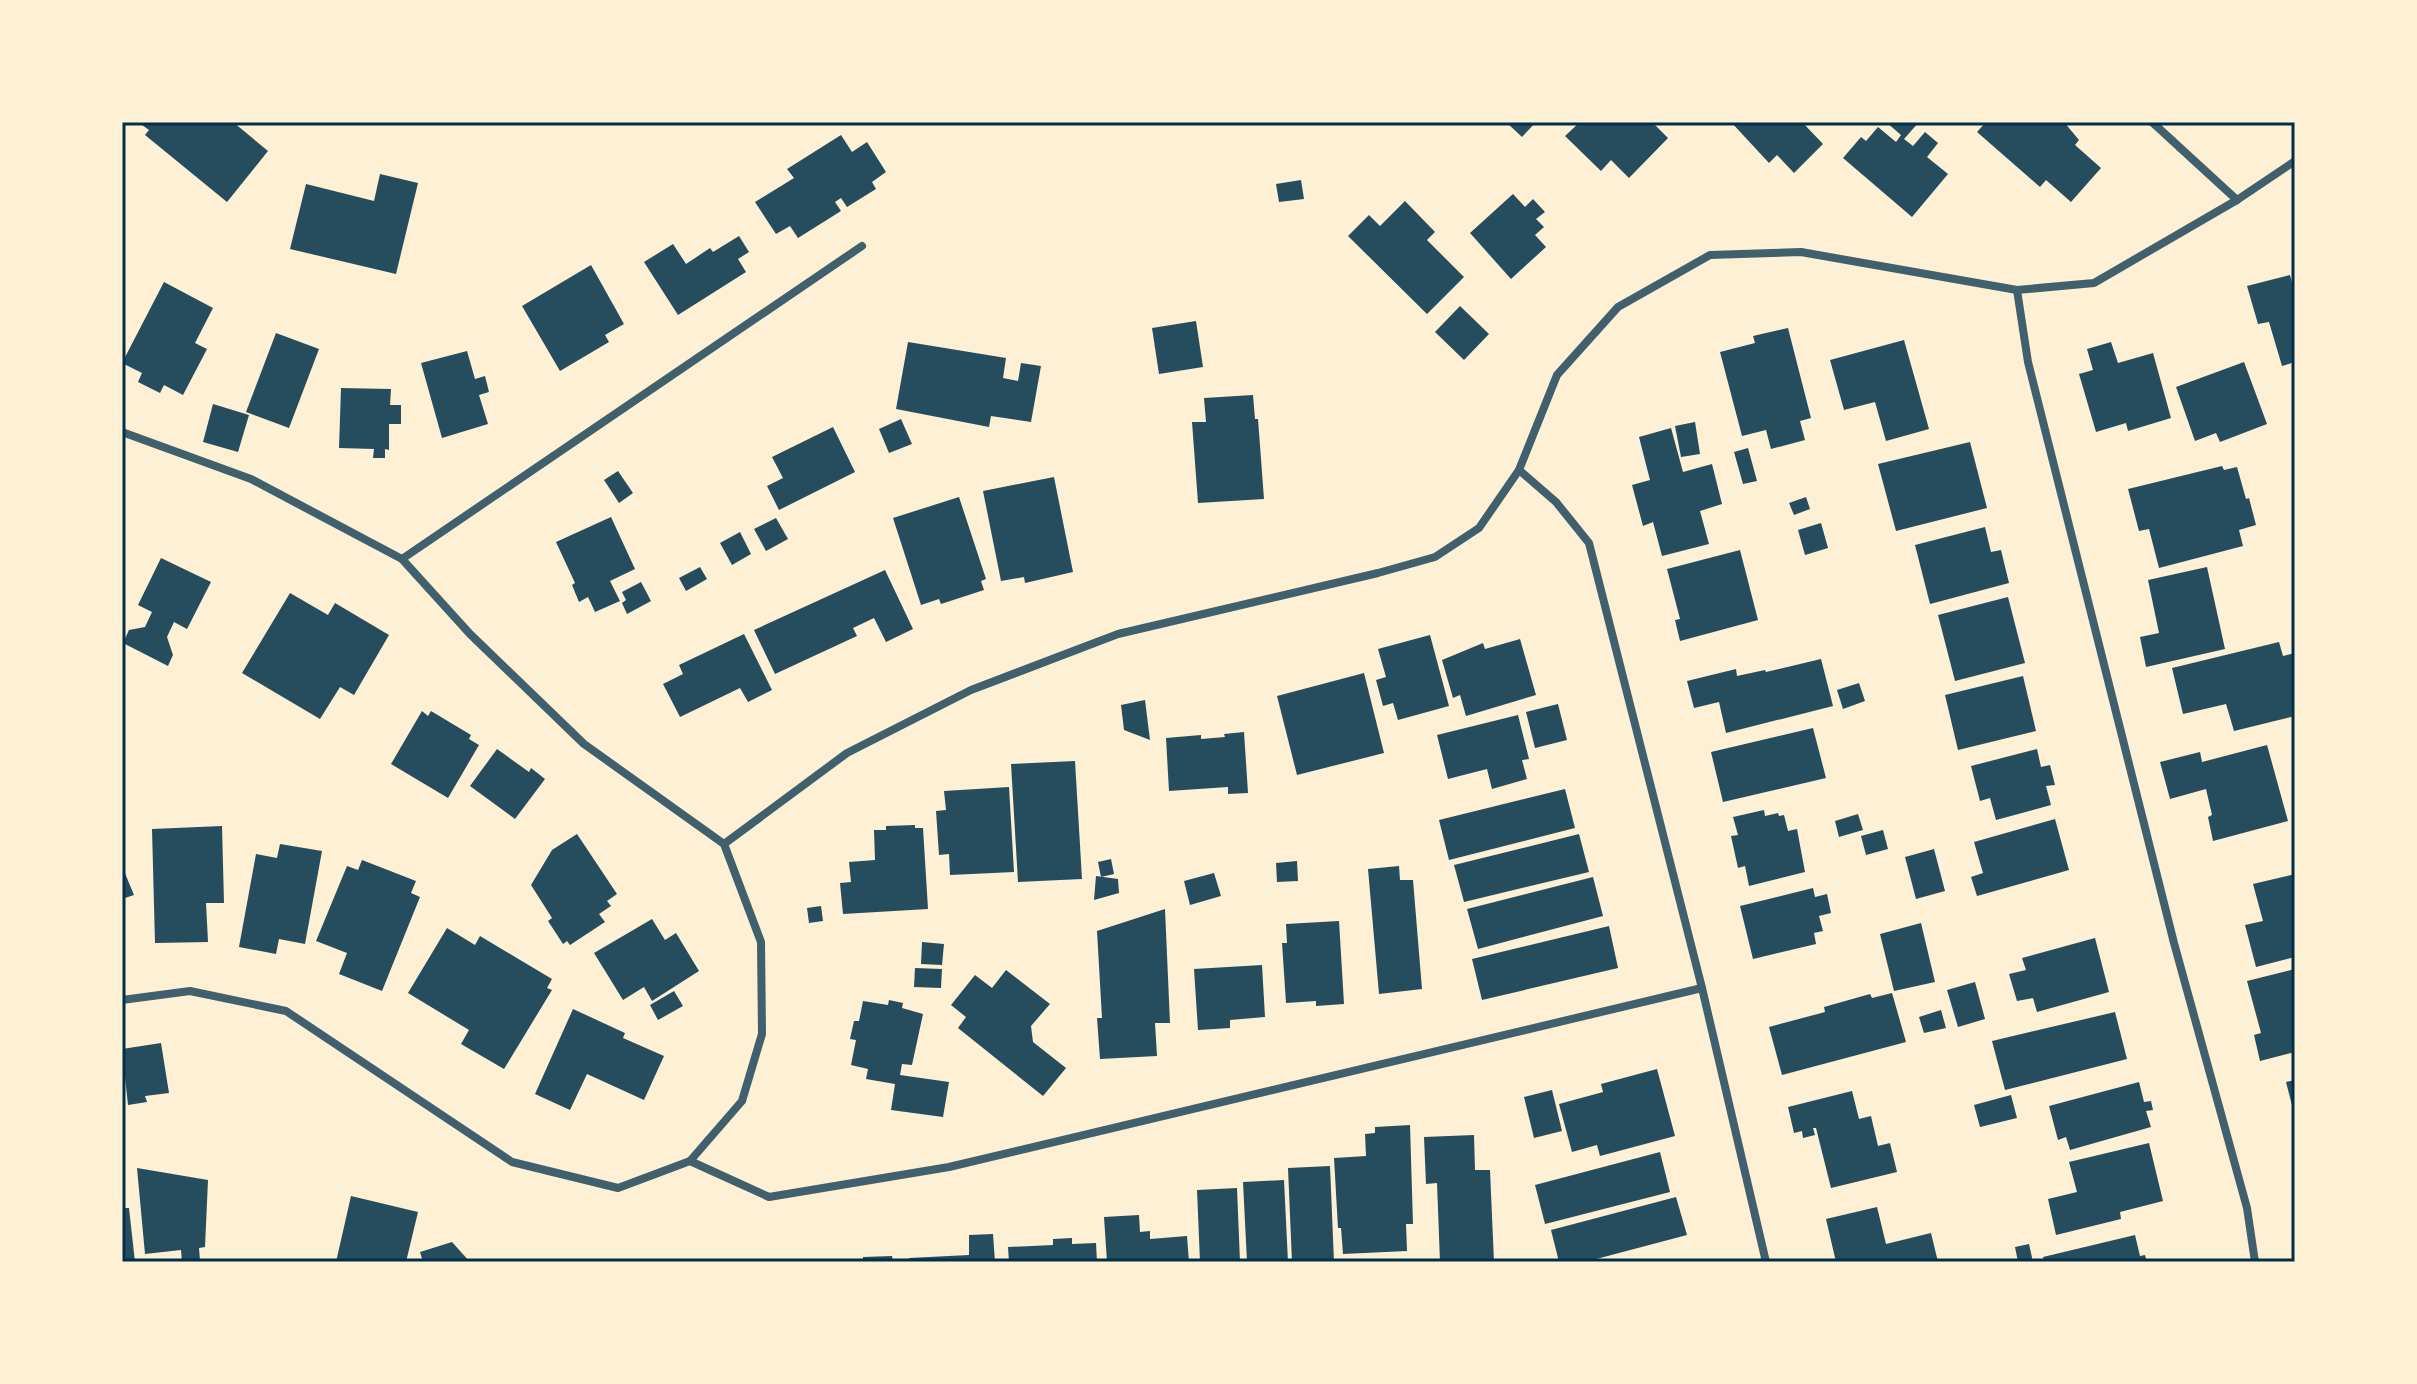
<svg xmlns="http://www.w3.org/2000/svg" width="2417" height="1384" font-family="Raleway,sans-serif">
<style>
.building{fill:#264d5e}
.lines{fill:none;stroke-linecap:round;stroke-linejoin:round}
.minor{stroke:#3f606c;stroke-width:8}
.neatline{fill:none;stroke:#003049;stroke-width:3}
</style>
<rect width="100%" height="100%" fill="#fdf0d5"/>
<!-- building -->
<g class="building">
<polygon points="138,122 233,122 268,151 227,202 145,135 149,130"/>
<polygon points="1506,122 1536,122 1522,137"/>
<polygon points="1580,122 1652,122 1668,138 1629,178 1611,160 1601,171 1565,136"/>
<polygon points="1731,122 1802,122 1823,144 1794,173 1777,155 1769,163"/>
<polygon points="1886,122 1919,122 1904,139 1913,146 1925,132 1938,143 1927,157 1948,174 1912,217 1843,158 1861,137 1866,141 1878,127 1896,142 1901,135"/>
<polygon points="1986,122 2064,122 2079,140 2075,145 2101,168 2071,202 2046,180 2040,187 1977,132"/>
<polygon points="841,135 852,152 867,142 886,172 872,182 876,189 847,207 841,198 835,202 841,211 798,238 790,226 776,234 755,202 794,178 787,169"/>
<polygon points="380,174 418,183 396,274 290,249 306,184 374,201"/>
<polygon points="1301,180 1304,199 1279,202 1276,184"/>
<polygon points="1513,194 1525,207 1533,199 1545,212 1536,219 1544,227 1535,235 1546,247 1511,279 1470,233"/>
<polygon points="1405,201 1435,232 1427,240 1464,277 1427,314 1348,236 1369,215 1380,226"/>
<polygon points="739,236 749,252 738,259 746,272 678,315 644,262 673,244 686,264 710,248 713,252"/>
<polygon points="591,265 624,324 605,335 609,342 560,371 522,306"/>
<polygon points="2290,275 2295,294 2294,371 2292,363 2282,366 2269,322 2258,324 2247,286"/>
<polygon points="164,282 213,308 195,343 207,349 183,395 164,385 160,393 138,382 142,373 122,363"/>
<polygon points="1460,306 1489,334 1464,360 1435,332"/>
<polygon points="1196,321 1203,367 1159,374 1152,328"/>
<polygon points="1788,328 1811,418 1800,421 1805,440 1771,449 1766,430 1742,436 1720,352 1755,343 1753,336"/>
<polygon points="276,333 319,349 289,428 246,412"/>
<polygon points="1904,340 1929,429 1886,441 1875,402 1844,410 1830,360"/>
<polygon points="908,342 1006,358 1003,378 1018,381 1021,363 1041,366 1031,422 991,416 989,427 896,409"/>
<polygon points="2111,342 2118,363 2153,353 2171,418 2128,431 2126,423 2096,432 2079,374 2093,370 2087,349"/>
<polygon points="467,351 475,379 485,376 489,392 479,395 488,424 442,438 421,363"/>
<polygon points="2244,362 2267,424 2220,442 2216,433 2195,441 2176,387"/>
<polygon points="341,388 391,389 390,405 401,405 401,424 389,424 389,450 385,449 385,458 373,458 374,449 339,448"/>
<polygon points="1253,395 1255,419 1258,419 1264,499 1198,503 1192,422 1206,422 1204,398"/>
<polygon points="213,404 249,415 238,452 203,442"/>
<polygon points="901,419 912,444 889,453 879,429"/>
<polygon points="1695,422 1700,454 1681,457 1675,426"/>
<polygon points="833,427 855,472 779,510 767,486 783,478 772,457"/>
<polygon points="1671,428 1683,472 1712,464 1722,504 1700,511 1709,544 1662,556 1653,522 1643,526 1632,485 1650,480 1639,437"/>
<polygon points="1970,442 1987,508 1896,531 1878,464"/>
<polygon points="1748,448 1757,481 1743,484 1734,452"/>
<polygon points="2222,466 2224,470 2237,467 2246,499 2249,498 2256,525 2239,530 2243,546 2159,568 2149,529 2139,531 2128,489"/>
<polygon points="618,471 633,493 619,503 604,480"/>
<polygon points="1054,477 1073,572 1025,583 1024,577 1001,581 983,491"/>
<polygon points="959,497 986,579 981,581 984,590 941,604 939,599 921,605 893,518"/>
<polygon points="1806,497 1810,509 1794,515 1789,503"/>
<polygon points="611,517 635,569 610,581 620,601 595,612 588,597 579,602 572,585 575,583 556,542"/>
<polygon points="776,518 788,539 766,551 754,529"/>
<polygon points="1821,523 1828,548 1805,555 1798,530"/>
<polygon points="1985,527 1991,552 2001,550 2009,583 1930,604 1915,545"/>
<polygon points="740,532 751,554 732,565 720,543"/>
<polygon points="1740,550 1758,620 1680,641 1675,620 1680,619 1667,569"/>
<polygon points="161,558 211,582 187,629 174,622 167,637 173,655 168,666 123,643 129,630 145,627 152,612 138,605"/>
<polygon points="700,567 707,579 686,591 679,578"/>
<polygon points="2207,567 2225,649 2146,667 2140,637 2159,633 2148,580"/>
<polygon points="885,570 913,629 886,642 874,618 853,628 857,636 775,674 754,630"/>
<polygon points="641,582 651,601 627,614 622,603 626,600 622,592"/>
<polygon points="290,593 328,615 335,603 389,635 354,695 340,687 320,719 242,673"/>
<polygon points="2008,597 2025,663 1955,681 1938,615"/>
<polygon points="744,634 772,690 748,702 740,688 680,717 663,684 683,674 679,665"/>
<polygon points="1430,635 1449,706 1398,720 1393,703 1383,706 1376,680 1386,677 1378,649"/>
<polygon points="1520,639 1536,695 1466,716 1460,695 1453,698 1442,660 1483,643 1485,649"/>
<polygon points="2279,642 2283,656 2295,653 2295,716 2234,731 2226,704 2183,714 2172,668"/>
<polygon points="1821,659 1833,706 1726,733 1719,702 1694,708 1687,681 1736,669 1737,676 1765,670 1766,672"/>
<polygon points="1364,673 1384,753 1297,775 1277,696"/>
<polygon points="2023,676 2036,731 1958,750 1945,695"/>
<polygon points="1859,683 1865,701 1843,709 1837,690"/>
<polygon points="1145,700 1150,740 1124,730 1121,705"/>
<polygon points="1558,704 1567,740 1535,748 1526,712"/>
<polygon points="422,711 428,716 431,711 471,735 469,739 479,745 448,798 391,764"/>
<polygon points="1518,715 1529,759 1522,760 1527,779 1492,789 1487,769 1448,779 1437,735"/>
<polygon points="1813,728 1826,778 1723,802 1711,752"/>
<polygon points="1244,732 1248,793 1228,794 1228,787 1169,791 1166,738 1201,735 1201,739 1225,737 1224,734"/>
<polygon points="2267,745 2288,821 2213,841 2208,817 2212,815 2206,789 2170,799 2160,762 2200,752 2202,762"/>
<polygon points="497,749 529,772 531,768 545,779 515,819 470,786"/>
<polygon points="2037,749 2041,767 2050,765 2055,785 2046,786 2051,805 1996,820 1990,798 1980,801 1971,766"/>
<polygon points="1075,761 1082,879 1018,882 1011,764"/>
<polygon points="1009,787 1014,872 950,875 949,854 939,855 936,811 946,810 944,791"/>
<polygon points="1565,789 1575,828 1449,860 1439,820"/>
<polygon points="1764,810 1765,816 1778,813 1779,816 1784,815 1788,831 1797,829 1805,872 1749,886 1745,866 1738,868 1731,836 1738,835 1733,817"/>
<polygon points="1858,814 1863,830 1839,837 1835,821"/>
<polygon points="2055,819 2069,870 1977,896 1971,877 1983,873 1974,842"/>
<polygon points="915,825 915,828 923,828 928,909 843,914 840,883 851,882 849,862 875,860 874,830 886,830 886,826"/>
<polygon points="222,826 224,903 206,903 208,942 155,943 152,829"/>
<polygon points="1883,830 1888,849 1866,855 1861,836"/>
<polygon points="577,834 617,894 607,901 611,906 599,914 605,922 570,945 567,941 563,944 548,921 552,918 531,885 552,850"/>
<polygon points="1579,834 1589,872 1464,902 1454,865"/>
<polygon points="280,844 322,851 305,944 279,939 276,954 239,947 256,854 277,858"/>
<polygon points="1934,849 1945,891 1916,899 1905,857"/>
<polygon points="1111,859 1114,874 1101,877 1098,862"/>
<polygon points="362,860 416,881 411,893 420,897 382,991 339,974 347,953 316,941 347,866 358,870"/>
<polygon points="1297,861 1298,881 1277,882 1276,863"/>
<polygon points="122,866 134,895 122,899"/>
<polygon points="1399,866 1400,880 1413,880 1422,989 1379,994 1368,869"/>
<polygon points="1214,873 1221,896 1190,905 1184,881"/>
<polygon points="2295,874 2295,957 2256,967 2245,925 2263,921 2253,884"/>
<polygon points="1096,876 1118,879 1119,893 1094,900"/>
<polygon points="1593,877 1603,916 1478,949 1467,909"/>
<polygon points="1813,888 1815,897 1827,894 1831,913 1819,916 1823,931 1814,933 1816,944 1753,959 1740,906"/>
<polygon points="821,906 823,921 809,923 807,908"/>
<polygon points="1165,909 1170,1023 1155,1023 1157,1056 1100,1059 1097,1018 1102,1018 1097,931"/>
<polygon points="652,919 665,940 676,933 699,971 652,1001 644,987 623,1000 594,953"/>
<polygon points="1339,921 1344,1004 1316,1006 1316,1001 1286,1003 1282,943 1287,943 1286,924"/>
<polygon points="1921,923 1935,982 1894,991 1880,934"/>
<polygon points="1609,926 1618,968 1482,1000 1472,959"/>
<polygon points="447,928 475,945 480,936 552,979 547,988 552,990 504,1069 461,1044 469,1030 408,993"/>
<polygon points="2095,938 2109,992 2037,1012 2033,998 2017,1001 2009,974 2026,970 2022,958"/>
<polygon points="922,942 944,944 942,965 921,964"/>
<polygon points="1262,965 1265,1017 1230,1020 1230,1028 1198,1030 1194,969"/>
<polygon points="915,968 942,969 941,988 914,987"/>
<polygon points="2295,969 2295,1052 2260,1061 2254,1035 2261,1033 2247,981"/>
<polygon points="1006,970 1050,1004 1031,1026 1033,1042 1066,1068 1043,1096 958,1028 966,1017 951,1005 975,975 992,988"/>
<polygon points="1975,982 1985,1019 1958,1027 1947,990"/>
<polygon points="674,991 683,1006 658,1020 650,1005"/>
<polygon points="1892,993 1906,1042 1782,1075 1769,1027 1825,1012 1824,1007 1870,994 1872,998"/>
<polygon points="889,1000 903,1003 902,1008 923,1014 912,1065 902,1064 900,1075 949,1082 943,1117 891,1110 895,1084 866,1079 868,1069 851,1065 856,1040 850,1039 854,1021 859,1021 863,1001 888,1005"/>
<polygon points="573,1009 625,1033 623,1038 664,1056 644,1100 587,1074 570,1110 535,1094"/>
<polygon points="1941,1010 1946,1028 1924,1033 1919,1017"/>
<polygon points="2115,1012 2127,1059 2005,1090 1992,1041"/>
<polygon points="161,1043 169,1093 145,1096 147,1102 128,1105 122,1049"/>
<polygon points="1657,1069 1675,1136 1600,1156 1597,1145 1572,1152 1559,1104 1603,1092 1601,1084"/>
<polygon points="2295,1080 2295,1113 2294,1113 2286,1082"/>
<polygon points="2139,1082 2144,1102 2151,1101 2153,1110 2146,1111 2151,1127 2070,1150 2066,1137 2058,1140 2049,1106"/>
<polygon points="1552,1090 1562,1131 1534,1138 1524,1097"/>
<polygon points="1852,1091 1859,1119 1871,1116 1878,1146 1890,1143 1897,1172 1831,1188 1816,1128 1813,1128 1815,1135 1803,1138 1802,1131 1794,1133 1788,1107"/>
<polygon points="2011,1095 2017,1118 1980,1127 1974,1105"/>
<polygon points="1410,1125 1413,1224 1406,1224 1407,1251 1343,1254 1341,1228 1338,1228 1334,1158 1366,1156 1365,1134 1375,1133 1375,1127"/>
<polygon points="1474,1135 1475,1170 1490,1170 1494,1262 1440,1262 1437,1183 1426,1184 1424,1137"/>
<polygon points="2149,1143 2163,1201 2120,1212 2121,1219 2056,1235 2048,1199 2077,1192 2069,1162"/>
<polygon points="1660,1152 1670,1192 1545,1224 1535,1185"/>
<polygon points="1330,1166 1334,1262 1292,1262 1288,1168"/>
<polygon points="137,1168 208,1180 205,1247 199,1248 200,1260 182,1262 181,1250 145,1254"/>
<polygon points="1284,1180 1288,1262 1247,1262 1243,1182"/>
<polygon points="1237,1188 1240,1262 1200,1262 1197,1190"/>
<polygon points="351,1196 418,1212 406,1262 336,1262"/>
<polygon points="1676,1197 1687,1235 1585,1262 1559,1262 1551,1230"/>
<polygon points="1877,1207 1886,1244 1931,1233 1938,1262 1836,1262 1826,1219"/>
<polygon points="122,1208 129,1208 135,1262 122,1262"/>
<polygon points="1139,1215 1140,1232 1150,1231 1150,1239 1187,1236 1189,1262 1107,1262 1104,1217"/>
<polygon points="993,1234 995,1262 909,1262 909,1258 969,1255 969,1235"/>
<polygon points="2135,1235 2140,1256 2145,1255 2147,1262 2044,1262 2043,1257"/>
<polygon points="1072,1238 1072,1244 1096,1243 1097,1262 1009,1262 1008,1247 1053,1245 1053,1239"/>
<polygon points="452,1242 470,1262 423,1262 420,1252"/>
<polygon points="2029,1244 2033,1262 2018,1262 2015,1247"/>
<polygon points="892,1256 893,1262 863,1262 863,1257"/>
</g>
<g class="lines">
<!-- minor -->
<g class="minor">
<polyline points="2152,122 2237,200"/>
<polyline points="2017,290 2028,362 2174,943 2247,1208 2255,1262"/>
<polyline points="122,432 251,479 402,559 470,634 584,744 724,844 761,942 762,1034 742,1101 690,1161 618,1188 512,1162 286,1011 190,991 122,1000"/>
<polyline points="1519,470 1556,502 1589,543 1702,988 1766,1262"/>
<polyline points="402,559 862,246"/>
<polyline points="724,844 847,753 971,690 1118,634 1378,573 1435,557 1479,528 1519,470 1557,375 1618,307 1710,255 1801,252 2017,290 2094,283 2237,200 2295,161"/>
<polyline points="690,1161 769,1197 949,1167 1702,988"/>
</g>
</g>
<!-- border -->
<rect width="2417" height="1384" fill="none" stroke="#fdf0d5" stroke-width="248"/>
<rect x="124" y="124" width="2169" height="1136" class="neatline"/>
</svg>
